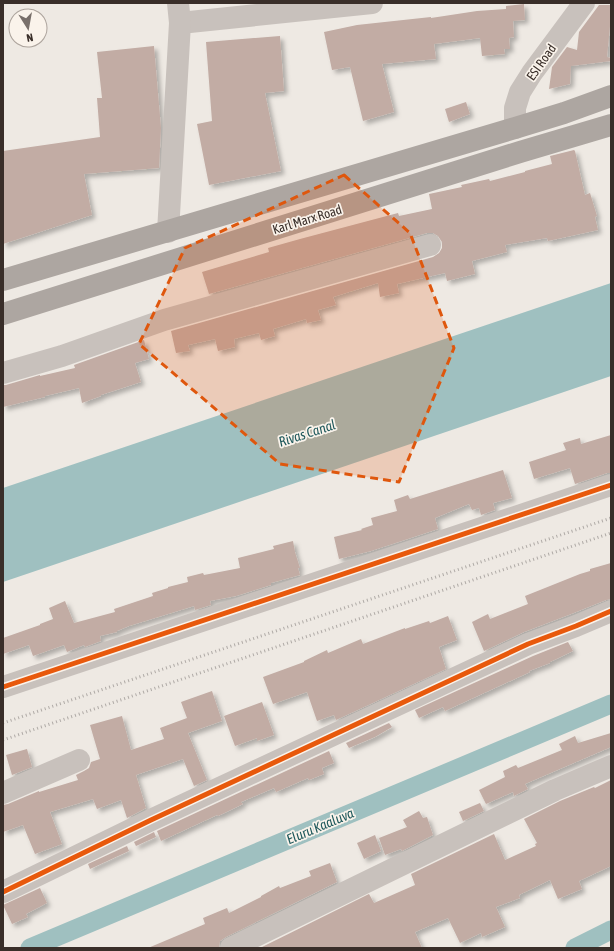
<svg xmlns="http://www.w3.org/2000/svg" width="614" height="951" font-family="'Asap Condensed',sans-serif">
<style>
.water{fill:#9fc0c0}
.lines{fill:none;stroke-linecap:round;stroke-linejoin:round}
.canal{stroke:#9fc0c0;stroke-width:19}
.building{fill:#c2aca4;filter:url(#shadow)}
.minor{stroke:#c8c1bc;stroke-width:22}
.major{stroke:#ada6a1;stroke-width:22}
.rail{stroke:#afaaa6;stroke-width:3;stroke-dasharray:1 3;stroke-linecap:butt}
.cycleway-casing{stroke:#faf3eb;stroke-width:8}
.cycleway{stroke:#e8590c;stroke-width:5}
.marked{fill:#df570d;fill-opacity:0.2;stroke:#df570d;stroke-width:3;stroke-dasharray:8 5;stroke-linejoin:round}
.labels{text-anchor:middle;stroke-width:3.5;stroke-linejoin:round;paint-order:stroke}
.street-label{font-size:13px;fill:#392e29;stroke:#faf3eb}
.water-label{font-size:14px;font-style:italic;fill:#1e585b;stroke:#faf3eb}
</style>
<defs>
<filter id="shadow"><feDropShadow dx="3.5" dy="3.5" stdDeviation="2" flood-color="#0004"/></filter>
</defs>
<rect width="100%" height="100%" fill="#eee9e3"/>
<!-- water -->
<polygon class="water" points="611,283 611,376 3,582 3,488"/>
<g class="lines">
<!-- canal -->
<g class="canal">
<polyline points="30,948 611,704"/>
<polyline points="575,948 611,930"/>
</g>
</g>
<!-- building -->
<g class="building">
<polygon points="524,4 525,20 513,21 514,37 509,38 510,49 504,49 505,54 482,56 480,38 434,44 436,59 382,64 394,112 363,121 350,67 332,70 324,32 357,25 431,17 431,18 477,11 506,9 506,6"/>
<polygon points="599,5 611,5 611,16 607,57 611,58 611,61 571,66 570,84 549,89 552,67 567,47 577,50 579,32"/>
<polygon points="280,36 284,91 265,93 281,171 209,185 197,124 212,121 206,42"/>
<polygon points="154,46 161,128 159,168 84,174 92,215 3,244 3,151 100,137 97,98 102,98 97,52"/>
<polygon points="466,102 470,114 449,122 445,109"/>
<polygon points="574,150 575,151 585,195 590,193 597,216 595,217 598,230 548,241 547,238 505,245 507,252 472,261 475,274 447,281 445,273 397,284 399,293 380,297 378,283 333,297 336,305 318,310 321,320 307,323 306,319 273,329 275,336 261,340 259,333 234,339 235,347 218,351 215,339 188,345 190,351 176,353 171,331 433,257 439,253 442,248 442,242 438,236 433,233 427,233 209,294 202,272 269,252 268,248 300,239 398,213 399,216 432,209 429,194 462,187 461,185 489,179 490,181 525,172 525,171 552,164 550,156"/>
<polygon points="144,340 149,359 135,363 141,382 101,395 101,396 82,403 79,388 45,396 45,397 3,407 3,385 6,385 40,375 40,376 75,368 74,365"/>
<polygon points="611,435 611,473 607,473 575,484 570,468 534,479 529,462 566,450 563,443 580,438 581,444"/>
<polygon points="503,470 512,498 493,503 495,510 481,515 479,508 472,510 469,504 435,518 438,529 371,551 339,559 334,537 362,530 361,529 373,525 371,518 397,511 394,500 408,495 410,499"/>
<polygon points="293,541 295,552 300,568 298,568 300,575 271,583 271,585 236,596 210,601 211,605 195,610 194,606 129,626 117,631 117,632 100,636 101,641 85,647 84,645 67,652 64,645 33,656 29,645 3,654 3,638 40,625 40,624 53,619 49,608 65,601 74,623 115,612 114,609 153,596 152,593 168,588 168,587 188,582 187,577 203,573 204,575 240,568 238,558 274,549 273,546"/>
<polygon points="611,563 611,599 606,600 571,614 524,632 484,651 472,622 488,614 490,619 528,604 525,596 580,574 590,571 590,569"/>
<polygon points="448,616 457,640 439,647 446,669 336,720 334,715 317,721 307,692 273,704 263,677 304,662 304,661 327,650 328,653 361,639 363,644 405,628 405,629 429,621 430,623"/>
<polygon points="568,642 573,651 550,662 550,663 529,671 530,672 445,711 443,707 419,718 415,710 533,656"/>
<polygon points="212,691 222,721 188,733 207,780 194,786 183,759 136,775 146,808 127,818 121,800 97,809 93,799 50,812 62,844 35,854 23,825 3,832 3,805 8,804 39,791 39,792 78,780 76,775 84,771 89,768 91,762 100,759 90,725 122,716 131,750 164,739 160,728 187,718 181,702"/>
<polygon points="262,702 274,735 257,741 257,738 235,746 224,716"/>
<polygon points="389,723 392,727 375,737 349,748 346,743"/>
<polygon points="611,733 611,747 525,784 528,789 514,796 513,792 486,804 479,790 505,777 503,771 516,765 518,768 562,750 559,744 575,736 578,743"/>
<polygon points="27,749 32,767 12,775 6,755"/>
<polygon points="329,751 334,763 322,768 324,774 309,780 308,778 276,792 274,788 241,802 243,804 218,816 217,815 161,841 157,831"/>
<polygon points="611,780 611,866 579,881 582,889 558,899 550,880 519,895 520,898 496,907 505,927 482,937 481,933 460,943 448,918 415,932 422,948 260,948 369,894 374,903 415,885 411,874 494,834 505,860 536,846 535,844 537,843 524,819 560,801 594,787 595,788"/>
<polygon points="480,803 484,811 463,821 459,812"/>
<polygon points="419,811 423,818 427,817 433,835 402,851 401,849 385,855 379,838 407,827 403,820"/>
<polygon points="154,832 156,837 136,846 134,842"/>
<polygon points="375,835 381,851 364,859 357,843"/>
<polygon points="127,846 129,851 90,869 88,864"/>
<polygon points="330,863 337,882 226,937 220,941 219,948 148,948 205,924 203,918 227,908 229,913 261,897 261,896 279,886 280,888 311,876 309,871"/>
<polygon points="40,888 47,903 26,914 28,917 12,924 3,905"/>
</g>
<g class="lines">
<!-- minor -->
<g class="minor">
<polyline points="180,23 372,3"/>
<polyline points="515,128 515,108 520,92 532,73 584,3"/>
<polyline points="168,232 180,23 178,3"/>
<polyline points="3,373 62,356 164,320 430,245"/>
<polyline points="3,687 611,485"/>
<polyline points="3,793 79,760"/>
<polyline points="3,892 151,820 528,644 576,626 611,611"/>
<polyline points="231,948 555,790 611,766"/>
</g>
<!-- major -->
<g class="major">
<polyline points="3,280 515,128 564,113 611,96"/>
<polyline points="3,314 520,152 611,125"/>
</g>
<!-- rail -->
<g class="rail">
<polyline points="3,723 611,518"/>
<polyline points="3,740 611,533"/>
</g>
<defs>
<g id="cycleway">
<polyline points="3,687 611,485"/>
<polyline points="3,892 151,820 528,644 576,626 611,611"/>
</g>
</defs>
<!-- cycleway casing -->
<use href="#cycleway" class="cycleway-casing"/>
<!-- cycleway -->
<use href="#cycleway" class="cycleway"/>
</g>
<!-- marked area -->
<path class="marked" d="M 344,175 L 410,233 L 454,348 L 399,482 L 280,464 L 139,344 L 185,248 Z"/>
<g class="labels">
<!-- street labels -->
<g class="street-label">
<text transform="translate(541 62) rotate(-55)" y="5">ESI Road</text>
<text transform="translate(307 219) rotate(-17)" y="5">Karl Marx Road</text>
</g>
<!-- water labels -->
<g class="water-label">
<text transform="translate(307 433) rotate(-18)" y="5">Rivas Canal</text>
<text transform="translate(320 826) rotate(-23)" y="5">Eluru Kaaluva</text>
</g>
</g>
<!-- border -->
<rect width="614" height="951" fill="none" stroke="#392e29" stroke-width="8"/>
<!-- north arrow -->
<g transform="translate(28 28) rotate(169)"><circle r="19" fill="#faf3eb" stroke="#ada49d"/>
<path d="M0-3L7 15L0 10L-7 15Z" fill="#786f6a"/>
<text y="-6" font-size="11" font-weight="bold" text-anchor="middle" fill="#392e29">N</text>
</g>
</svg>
